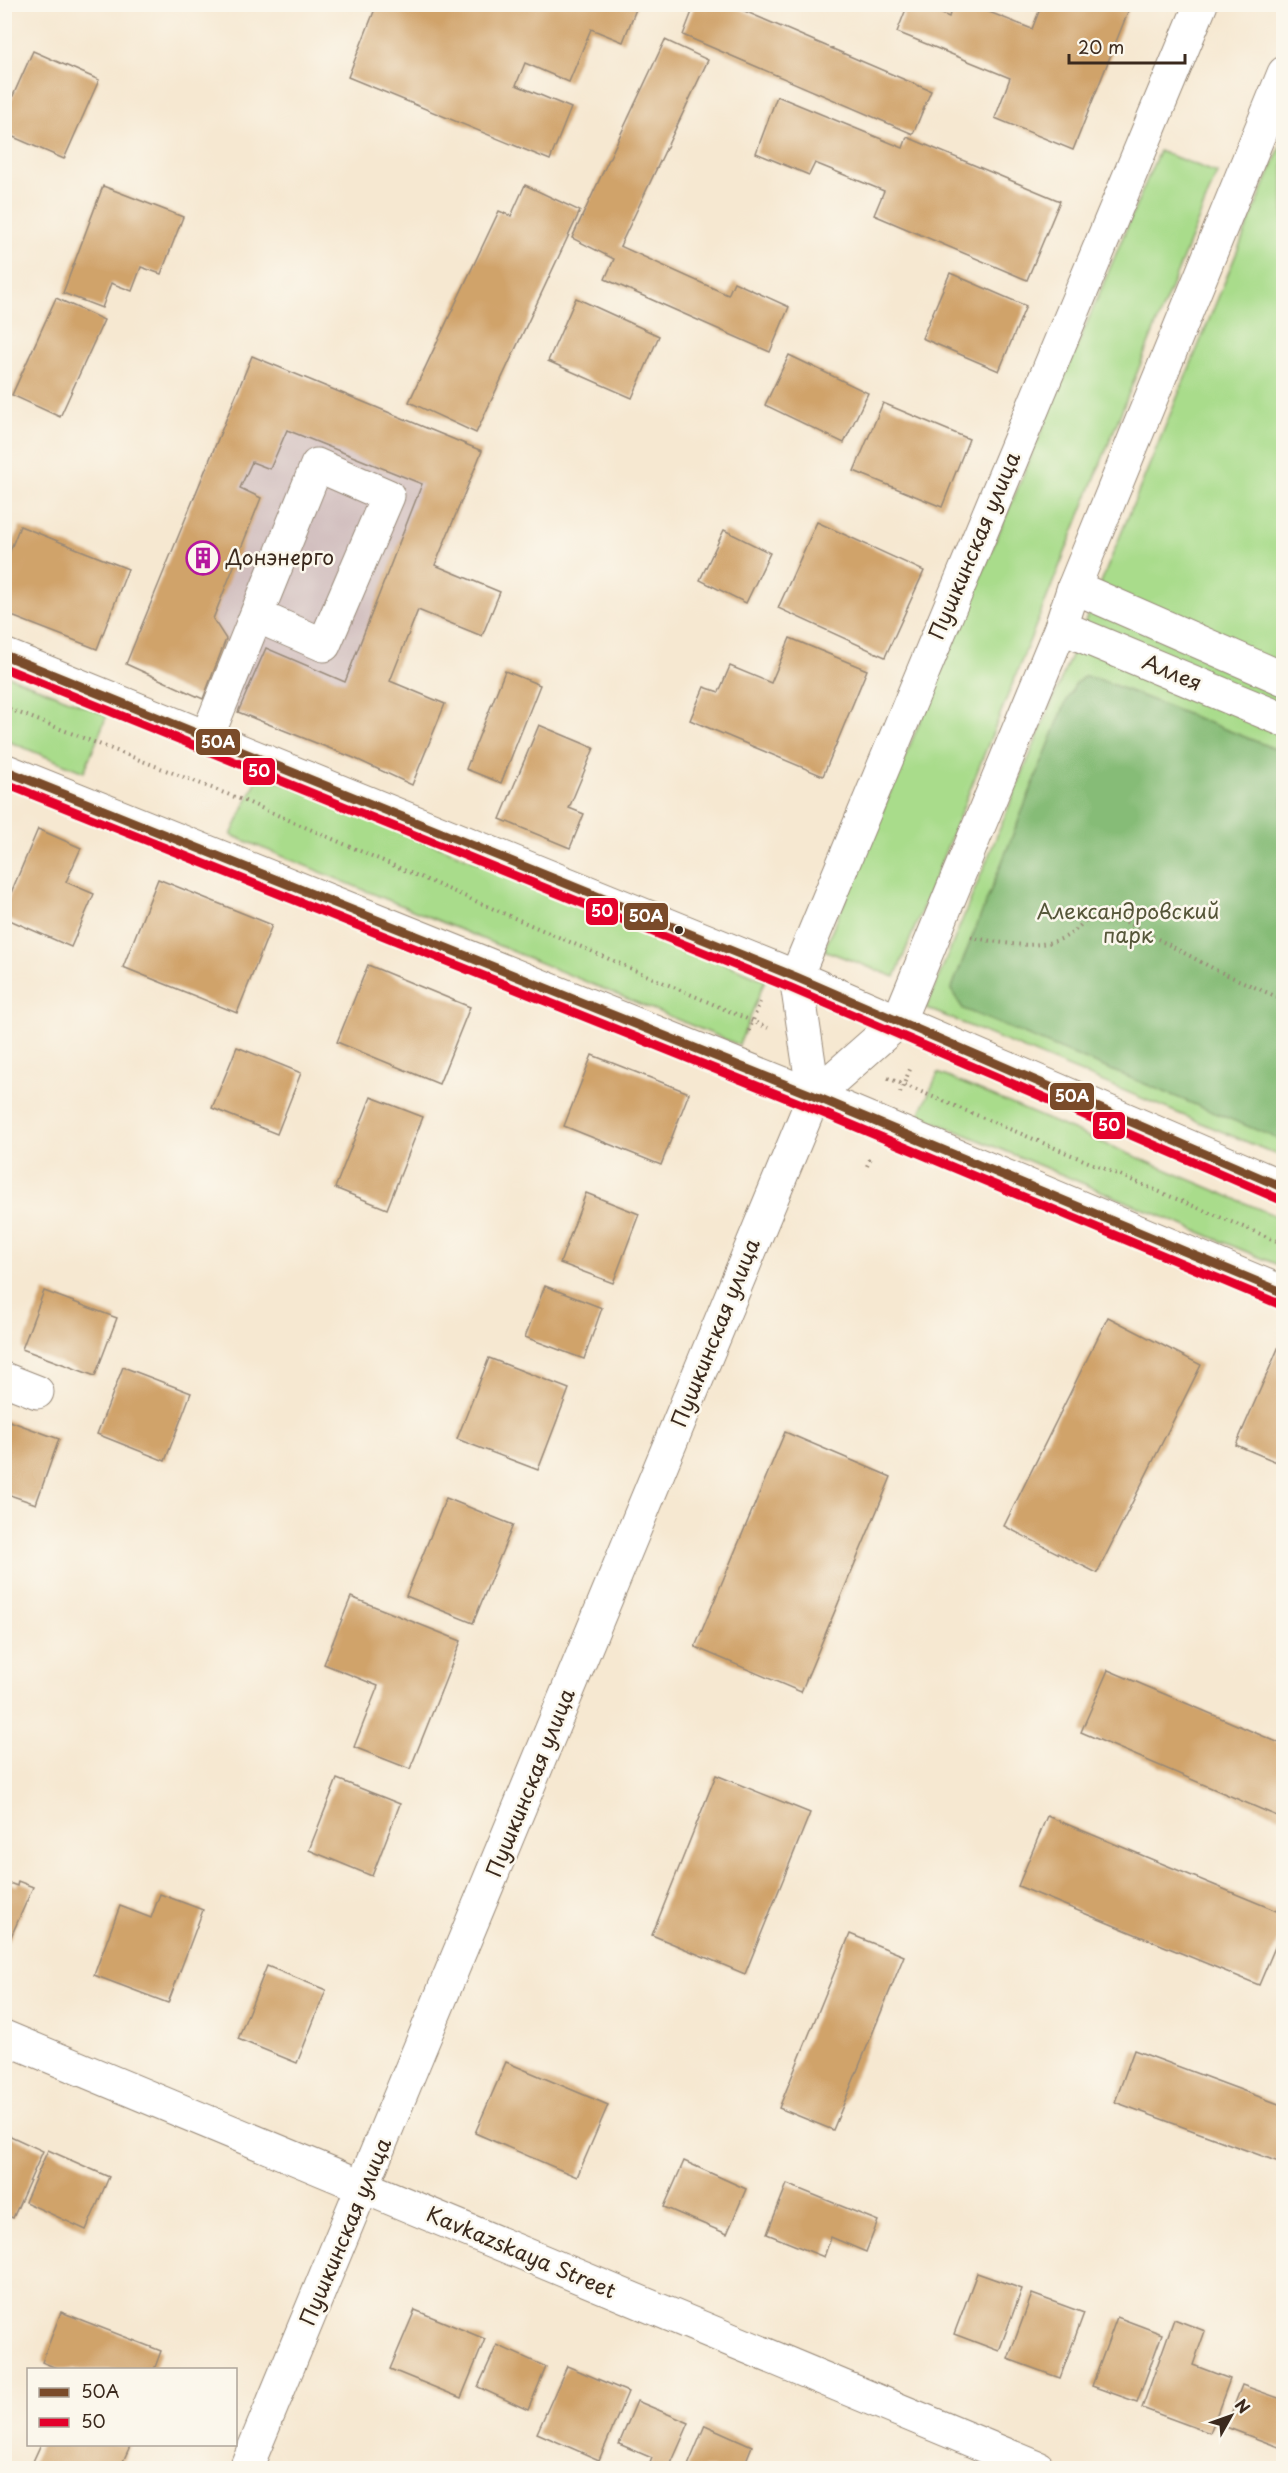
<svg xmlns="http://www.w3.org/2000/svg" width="1288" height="2473" font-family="'Playpen Sans',sans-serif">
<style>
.industrial{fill:#d2bfbf}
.green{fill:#a9dc8b;stroke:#728354;stroke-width:1.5}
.forest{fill:#86bc77;stroke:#60734a;stroke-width:1.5}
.building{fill:#d0a36a}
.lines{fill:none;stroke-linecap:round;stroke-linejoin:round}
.minor-casing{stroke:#988978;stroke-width:35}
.path{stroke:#988978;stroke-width:4;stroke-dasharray:1.5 4.5;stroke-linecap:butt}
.minor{stroke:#fff;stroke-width:33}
.bus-1-casing{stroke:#fbf7ec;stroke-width:14}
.bus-2-casing{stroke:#fbf7ec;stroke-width:14}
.bus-1{stroke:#7a4b2a;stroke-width:9}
.bus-2{stroke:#e4002b;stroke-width:9}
.bus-dot{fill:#3b2a1e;stroke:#fbf7ec;stroke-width:2}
.labels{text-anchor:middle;stroke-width:5;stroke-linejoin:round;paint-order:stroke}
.street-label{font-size:21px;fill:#3b2a1e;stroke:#fbf7ec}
.poi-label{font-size:21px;fill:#3b2a1e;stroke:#fbf7ec;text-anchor:start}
.park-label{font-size:21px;fill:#565639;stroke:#fbf7ec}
.line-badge{stroke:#fbf7ec;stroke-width:2}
.badge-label{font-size:16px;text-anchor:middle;font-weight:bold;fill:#fff}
</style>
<rect width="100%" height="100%" fill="#fbf7ec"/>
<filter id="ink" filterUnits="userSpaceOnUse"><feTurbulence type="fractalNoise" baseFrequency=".0167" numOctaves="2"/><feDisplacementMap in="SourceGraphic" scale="12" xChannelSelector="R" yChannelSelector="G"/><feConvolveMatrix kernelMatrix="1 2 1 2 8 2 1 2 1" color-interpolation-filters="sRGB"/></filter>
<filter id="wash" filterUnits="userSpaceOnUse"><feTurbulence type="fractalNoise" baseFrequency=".008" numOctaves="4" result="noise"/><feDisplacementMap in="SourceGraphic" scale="24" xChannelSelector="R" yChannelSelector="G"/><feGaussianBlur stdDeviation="1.35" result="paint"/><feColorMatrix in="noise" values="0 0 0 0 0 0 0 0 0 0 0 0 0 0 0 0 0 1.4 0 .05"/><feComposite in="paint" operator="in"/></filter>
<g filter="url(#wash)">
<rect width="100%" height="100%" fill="#f6e8d1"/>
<!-- industrial -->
<polygon class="industrial" points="252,356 482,451 436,565 500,592 482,636 418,611 354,758 203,699 126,664"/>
<!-- green -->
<g class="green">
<polygon points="1283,140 1283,1157 926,1008"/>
<polygon points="1159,151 1217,173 895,977 824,950"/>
<polygon points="4,674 107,715 84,772 5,740"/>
<polygon points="260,773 765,980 739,1045 231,835"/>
<polygon points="938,1073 1283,1219 1283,1267 919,1115"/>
</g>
<!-- forest -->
<polygon class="forest" points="1084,676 1101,680 1283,752 1283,1141 963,1009 951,990 1065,704 1075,685"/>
<g id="blocks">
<!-- building -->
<g class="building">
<polygon points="377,4 638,4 623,42 591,29 569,82 525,63 516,85 571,108 550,160 348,77"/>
<polygon points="695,4 728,4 931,91 913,134 683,35"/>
<polygon points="908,4 919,4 949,17 953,4 969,4 1032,29 1042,4 1131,4 1073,150 995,118 1010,78 897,32"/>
<polygon points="665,40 708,60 620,246 728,295 734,282 789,307 770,352 605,279 614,259 572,238"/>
<polygon points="33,51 99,80 64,159 4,133 4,116"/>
<polygon points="777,96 903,148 907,137 1060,201 1027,280 874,215 884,191 815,163 809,175 756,153"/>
<polygon points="525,185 580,211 476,433 409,402 499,211 511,216"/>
<polygon points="103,186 183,217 161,274 141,267 132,291 111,283 102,308 63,293"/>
<polygon points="950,273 1026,306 999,371 922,338"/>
<polygon points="56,298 104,320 60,417 12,395"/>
<polygon points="576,298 659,336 632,398 548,361"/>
<polygon points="789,355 868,393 844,443 765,405"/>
<polygon points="252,356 482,451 435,565 500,592 482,636 418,610 390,681 445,704 412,785 354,758 238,712 266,648 345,682 422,484 287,430 270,469 252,462 240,488 261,498 213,619 226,639 203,699 126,664"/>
<polygon points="883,403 969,439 942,507 854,471"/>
<polygon points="817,522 924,571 885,657 778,608"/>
<polygon points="20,526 128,569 97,649 4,613 4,566"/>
<polygon points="724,530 770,553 746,603 700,580"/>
<polygon points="790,638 867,670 823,776 690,720 704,687 719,692 730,666 771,683"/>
<polygon points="505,671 540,685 501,783 466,769"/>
<polygon points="539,725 594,748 569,808 584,814 570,848 500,819"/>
<polygon points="38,829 81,848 66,882 94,894 71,947 5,918 5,907"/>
<polygon points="158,879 272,925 237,1013 123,967"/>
<polygon points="368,965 470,1007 439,1084 337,1042"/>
<polygon points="237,1047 301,1073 277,1134 212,1108"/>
<polygon points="592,1055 689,1093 661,1165 564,1126"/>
<polygon points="371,1097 423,1117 387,1209 335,1188"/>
<polygon points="586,1193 639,1214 613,1283 560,1263"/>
<polygon points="545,1286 602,1308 584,1359 525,1337"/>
<polygon points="44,1291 117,1318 95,1376 22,1349"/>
<polygon points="1108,1317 1201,1365 1097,1573 1004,1526"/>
<polygon points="1280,1344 1284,1345 1284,1465 1236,1445"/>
<polygon points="489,1358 569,1389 538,1470 457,1439"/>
<polygon points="123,1367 191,1393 165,1461 97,1434"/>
<polygon points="4,1419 59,1439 36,1504 4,1493"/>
<polygon points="785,1432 891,1477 801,1692 695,1647"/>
<polygon points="446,1498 513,1525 473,1623 406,1596"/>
<polygon points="351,1597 461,1641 410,1769 354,1747 378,1686 324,1664"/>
<polygon points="1108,1670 1284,1745 1284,1819 1081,1732"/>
<polygon points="716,1775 810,1813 745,1974 652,1935"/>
<polygon points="337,1779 400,1804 372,1876 309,1850"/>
<polygon points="1047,1816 1284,1914 1284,1926 1259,1985 1018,1886"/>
<polygon points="4,1881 17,1886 18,1881 33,1887 9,1941 4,1939"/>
<polygon points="160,1894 203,1910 168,2003 94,1975 120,1906 151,1918"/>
<polygon points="850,1934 904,1956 833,2130 779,2108"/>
<polygon points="267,1966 326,1990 297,2063 238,2039"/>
<polygon points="1134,2050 1284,2106 1284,2164 1115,2102"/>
<polygon points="506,2062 608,2105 577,2177 475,2133"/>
<polygon points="4,2133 43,2151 13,2218 4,2214"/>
<polygon points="48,2150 109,2177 86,2230 25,2202"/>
<polygon points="684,2161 746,2189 727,2234 664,2207"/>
<polygon points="787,2184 878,2221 866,2252 831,2237 824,2257 767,2234"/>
<polygon points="977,2273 1022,2289 999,2351 954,2334"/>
<polygon points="1032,2294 1084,2313 1060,2378 1008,2359"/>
<polygon points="415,2310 485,2339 461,2398 390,2369"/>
<polygon points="61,2312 161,2351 154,2370 61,2370 42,2362"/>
<polygon points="1117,2317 1162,2334 1137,2402 1092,2386"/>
<polygon points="1174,2319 1205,2331 1193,2365 1230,2379 1210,2433 1142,2408"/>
<polygon points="497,2345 546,2367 528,2410 478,2387"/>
<polygon points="567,2366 628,2392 599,2460 537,2433"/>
<polygon points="1242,2385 1284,2400 1284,2449 1226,2427"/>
<polygon points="637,2401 689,2423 669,2468 648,2468 652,2458 619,2444"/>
<polygon points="705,2425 752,2446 743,2468 687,2468"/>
<polygon points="41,2444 126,2444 130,2446 120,2468 30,2468"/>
</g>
</g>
</g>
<g filter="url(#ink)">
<use href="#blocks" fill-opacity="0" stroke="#988978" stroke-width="1.5"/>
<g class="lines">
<defs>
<g id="minor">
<polyline points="1074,587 1284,679"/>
<polyline points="1061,627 1284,720"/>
<polyline points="4,655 796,977 1284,1188"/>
<polyline points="207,737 317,465 388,496 324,645 257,616"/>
<polyline points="4,770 814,1096 1284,1293"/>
<polyline points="814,1096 796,977 1201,4"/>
<polyline points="4,1379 37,1392"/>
<polyline points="4,2037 1038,2468"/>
<polyline points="246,2468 814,1096 898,1022 1061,627 1074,587 1284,73"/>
</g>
</defs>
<!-- minor casing -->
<use href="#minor" class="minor-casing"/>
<!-- path -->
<g class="path">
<polyline points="4,707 245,801 768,1028"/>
<path d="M 971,937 C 1001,943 1040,952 1069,935 C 1078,929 1086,919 1093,912 L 1126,922 L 1218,971 L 1284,1000"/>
<polyline points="749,1031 760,1002"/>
<polyline points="888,1078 1284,1244"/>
<polyline points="900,1093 911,1067"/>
<polyline points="867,1166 871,1157"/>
</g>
<!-- minor -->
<use href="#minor" class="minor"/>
<defs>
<g id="bus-1">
<polyline points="4,655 796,977 1284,1188"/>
<polyline points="4,770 814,1096 1284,1293"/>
</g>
<g id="bus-2">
<polyline points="4,668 791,988 1279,1199"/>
<polyline points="4,783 809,1107 1279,1304"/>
</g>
</defs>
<!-- bus-1 casing -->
<use href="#bus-1" class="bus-1-casing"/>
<!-- bus-2 casing -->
<use href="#bus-2" class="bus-2-casing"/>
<!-- bus-1 -->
<use href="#bus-1" class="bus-1"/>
<!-- bus-2 -->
<use href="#bus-2" class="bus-2"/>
</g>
</g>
<!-- icons -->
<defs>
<symbol id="building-ring" viewBox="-11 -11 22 22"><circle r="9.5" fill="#fbf7ec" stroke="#b5179e" stroke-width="1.5"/><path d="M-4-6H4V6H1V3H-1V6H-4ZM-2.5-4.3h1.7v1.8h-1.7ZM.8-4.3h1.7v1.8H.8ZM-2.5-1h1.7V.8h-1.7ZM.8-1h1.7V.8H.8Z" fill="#b5179e"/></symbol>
</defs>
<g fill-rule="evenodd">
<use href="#building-ring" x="184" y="539" width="38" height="38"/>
</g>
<!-- markers -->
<circle class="bus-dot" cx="679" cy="930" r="5"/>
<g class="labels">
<!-- street labels -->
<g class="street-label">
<text transform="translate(975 546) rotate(-67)" y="7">Пушкинская улица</text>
<text transform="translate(1172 673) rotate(23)" y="7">Аллея</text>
<text transform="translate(716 1333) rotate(-68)" y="7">Пушкинская улица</text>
<text transform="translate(531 1783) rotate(-68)" y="7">Пушкинская улица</text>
<text transform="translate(346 2232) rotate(-67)" y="7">Пушкинская улица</text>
<text transform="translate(521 2253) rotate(23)" y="7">Kavkazskaya Street</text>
</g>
<!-- poi labels -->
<g class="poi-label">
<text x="226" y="565">Донэнерго</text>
</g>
<!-- park labels -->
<g class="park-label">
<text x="1128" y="919">Александровский<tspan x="1128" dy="24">парк</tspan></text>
</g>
</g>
<g class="line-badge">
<rect x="195" y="728" width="46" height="28" rx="6" fill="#7a4b2a"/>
<rect x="242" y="757" width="34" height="29" rx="6" fill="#e4002b"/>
<rect x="585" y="897" width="34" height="29" rx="6" fill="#e4002b"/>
<rect x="623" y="902" width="46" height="29" rx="6" fill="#7a4b2a"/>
<rect x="1049" y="1082" width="46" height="29" rx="6" fill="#7a4b2a"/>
<rect x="1092" y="1111" width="34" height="29" rx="6" fill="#e4002b"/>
</g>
<g class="badge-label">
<text x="218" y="748">50А</text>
<text x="259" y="777">50</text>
<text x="602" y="917">50</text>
<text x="646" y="922">50А</text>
<text x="1072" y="1102">50А</text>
<text x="1109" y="1131">50</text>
</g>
<!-- margin -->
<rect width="1288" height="2473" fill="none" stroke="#fbf7ec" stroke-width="24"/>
<!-- legend -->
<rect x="27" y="2368" width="210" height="78" fill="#fbf7ec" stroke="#aea59a" stroke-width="1.5"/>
<rect x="39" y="2388" width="30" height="9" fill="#7a4b2a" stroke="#aea59a" stroke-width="1.5"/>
<text x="81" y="2398" font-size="18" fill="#3b2a1e">50А</text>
<rect x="39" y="2418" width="30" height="9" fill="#e4002b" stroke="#aea59a" stroke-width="1.5"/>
<text x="81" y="2428" font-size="18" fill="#3b2a1e">50</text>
<!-- north arrow -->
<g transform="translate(1231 2416) rotate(50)" stroke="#fbf7ec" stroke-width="4.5" paint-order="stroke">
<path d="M0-4.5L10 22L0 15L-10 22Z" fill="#3b2a1e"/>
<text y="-9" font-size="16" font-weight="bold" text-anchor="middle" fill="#3b2a1e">N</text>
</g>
<!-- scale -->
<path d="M1069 54v9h116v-9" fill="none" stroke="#3b2a1e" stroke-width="3"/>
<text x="1078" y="54" font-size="18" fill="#3b2a1e" stroke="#fbf7ec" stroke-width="4.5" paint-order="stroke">20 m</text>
</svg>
